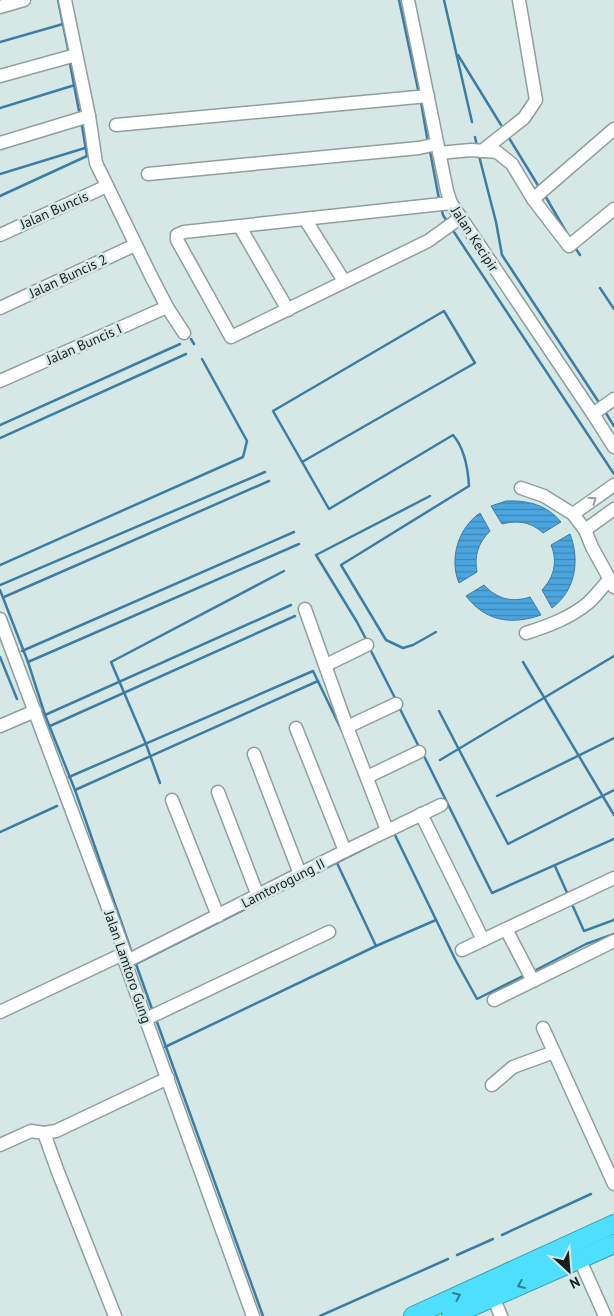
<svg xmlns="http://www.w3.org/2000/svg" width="614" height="1316" font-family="'PT Sans',sans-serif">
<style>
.water{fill:url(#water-rules);stroke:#3c7da5}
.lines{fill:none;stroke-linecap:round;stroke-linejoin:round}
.stream{stroke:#3c7da5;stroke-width:2.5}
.minor-casing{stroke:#8f9f9e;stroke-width:15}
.highway-casing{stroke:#3a9caf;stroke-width:20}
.minor{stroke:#fff;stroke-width:12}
.highway{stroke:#4ddffd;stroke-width:18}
.oneway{stroke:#979a9a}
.oneway2{stroke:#327f8e}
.labels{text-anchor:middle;stroke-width:5;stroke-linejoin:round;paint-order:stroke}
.street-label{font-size:14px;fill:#181f1e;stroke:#d6e8e6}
</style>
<defs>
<pattern id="water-rules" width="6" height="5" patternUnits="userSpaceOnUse" patternTransform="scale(1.25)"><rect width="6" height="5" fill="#4ba5df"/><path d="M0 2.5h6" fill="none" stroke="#3d86b4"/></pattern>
</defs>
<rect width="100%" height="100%" fill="#d6e8e6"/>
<!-- water -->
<g class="water">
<path d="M 506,501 C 528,500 547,505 561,522 L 543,533 C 531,522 518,520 502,524 L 491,506 Z"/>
<path d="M 480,513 L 490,531 C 478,543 474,556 477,572 L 459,583 C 449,559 458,528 480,513 Z"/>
<path d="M 570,534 C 580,560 576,590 552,608 L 542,590 C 554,577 558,562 551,545 Z"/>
<path d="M 484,585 C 497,599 512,603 530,597 L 541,615 C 512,625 486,622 466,596 Z"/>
</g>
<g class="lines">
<!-- stream -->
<g class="stream">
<polyline points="58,0 68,49"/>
<polyline points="399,0 419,94"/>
<polyline points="444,0 472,122"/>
<polyline points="0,42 63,24"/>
<polyline points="458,55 501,125"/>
<polyline points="70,64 79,111"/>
<polyline points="421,102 428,143"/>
<polyline points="0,108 75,85"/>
<polyline points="475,137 477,146"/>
<polyline points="509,138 539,187"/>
<polyline points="430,151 439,199"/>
<polyline points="479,156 496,222 502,255 600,404"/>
<polyline points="0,174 85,148"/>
<polyline points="544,194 568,235"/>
<polyline points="0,196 87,156 82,126"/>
<polyline points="441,207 443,215 448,223"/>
<polyline points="452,229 614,474"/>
<polyline points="574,246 580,255"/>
<polyline points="600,288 614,309"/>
<polyline points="191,339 194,344"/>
<polyline points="604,410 614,426"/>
<polyline points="0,425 180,344"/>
<polyline points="0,438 186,354"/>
<path d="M 302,462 L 475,363 L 444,311 L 273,411 L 329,509 L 453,435 C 465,449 468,468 469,486 L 341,565 L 386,640 L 403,648 L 413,645 L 436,632"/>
<polyline points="0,565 243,457 247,441 202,359"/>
<polyline points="0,585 265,472"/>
<polyline points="0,590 28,662 45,715 75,790 131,950"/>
<polyline points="4,597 269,481"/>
<polyline points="367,641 357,622 316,555 430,496"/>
<polyline points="370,649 396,700"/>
<polyline points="22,651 294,532"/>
<polyline points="0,657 17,699"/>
<polyline points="28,662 299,544"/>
<polyline points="523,662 614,815"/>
<polyline points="399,707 420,749"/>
<polyline points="439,711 508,844 614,790"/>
<polyline points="45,715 291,605"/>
<polyline points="50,726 295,616"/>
<polyline points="423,754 492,893 614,839"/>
<polyline points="440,760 614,656"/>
<polyline points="69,777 313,671 342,731"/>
<polyline points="160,783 146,744 111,662 284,571"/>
<polyline points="75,790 318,681"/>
<polyline points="497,796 614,738"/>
<polyline points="0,832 57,806"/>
<polyline points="394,833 455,959 477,999 525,975"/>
<polyline points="555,866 568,895"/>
<polyline points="571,902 584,931 614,920"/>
<polyline points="376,946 436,920"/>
<polyline points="532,972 586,944 614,934"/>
<polyline points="152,1009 136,964 372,845"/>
<polyline points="157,1022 263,1316"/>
<polyline points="165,1047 376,946 337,863"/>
<polyline points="502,1235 591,1194"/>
<polyline points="457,1255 493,1239"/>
<polyline points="320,1316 448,1259"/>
</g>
<defs>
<g id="minor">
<polyline points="65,0 89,116 96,163 150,274 167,307 184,333"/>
<polyline points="408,0 447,191 451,203 593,414 614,447"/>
<polyline points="0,7 24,0"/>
<polyline points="0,76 76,55"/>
<polyline points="116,125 428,96"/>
<polyline points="0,143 89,116"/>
<polyline points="482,151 524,118 536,100 519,0"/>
<polyline points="439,153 471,150 497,152 512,164 533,199 569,246 614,209"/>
<polyline points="148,174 419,148 437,144"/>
<polyline points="533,199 614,129"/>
<polyline points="451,203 184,232 177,235 177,240 231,337 428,241 460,218"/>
<polyline points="305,219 344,281"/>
<polyline points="240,227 288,310"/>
<polyline points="0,235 107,186"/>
<polyline points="0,308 135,245"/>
<polyline points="0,381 167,307"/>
<polyline points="593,414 614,399"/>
<polyline points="521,488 544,496 573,514 585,530 592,547 614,587"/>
<polyline points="573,514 614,485"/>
<polyline points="585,530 614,509"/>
<polyline points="305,609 347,727 387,830"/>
<polyline points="0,619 125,953 124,959 253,1316"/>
<path d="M 526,633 C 548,626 570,618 588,603 C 596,596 602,587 609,580"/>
<polyline points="326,665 367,645"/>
<polyline points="0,726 35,711"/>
<polyline points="347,727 396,704"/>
<polyline points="296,728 345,851"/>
<polyline points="254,754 300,874"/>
<polyline points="367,777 419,752"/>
<polyline points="218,792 258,896"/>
<polyline points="172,800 218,916"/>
<polyline points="421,814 483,940 462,950"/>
<polyline points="506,929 614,878"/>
<polyline points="483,940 506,929 533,981"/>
<polyline points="125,962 345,851 441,805"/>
<polyline points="494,1000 614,941"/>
<polyline points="0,1012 125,953"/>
<polyline points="146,1019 329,932"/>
<polyline points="543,1028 554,1052"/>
<polyline points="492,1085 513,1067 554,1052 614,1184"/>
<polyline points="44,1133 58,1172 115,1316"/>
<polyline points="0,1145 31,1131 44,1133 56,1131 168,1078"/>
<polyline points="580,1260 605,1316"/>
<polyline points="493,1297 501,1316"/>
</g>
<g id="highway">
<polyline points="413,1316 614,1224"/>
<polyline points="451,1316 614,1244"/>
</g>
</defs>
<!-- minor casing -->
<use href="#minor" class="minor-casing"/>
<!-- highway casing -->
<use href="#highway" class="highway-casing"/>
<!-- minor -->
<use href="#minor" class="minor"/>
<!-- highway -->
<use href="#highway" class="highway"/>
</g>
<!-- one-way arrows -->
<defs><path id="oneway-chevron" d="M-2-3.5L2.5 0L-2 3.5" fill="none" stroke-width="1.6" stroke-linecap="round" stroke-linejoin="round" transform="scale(1.25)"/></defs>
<use class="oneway" href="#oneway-chevron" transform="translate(593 500) rotate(-35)"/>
<g class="oneway2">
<use href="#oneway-chevron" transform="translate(521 1285) rotate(157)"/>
<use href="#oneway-chevron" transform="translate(457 1296) rotate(-24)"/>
</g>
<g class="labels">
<!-- street labels -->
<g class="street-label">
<text transform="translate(54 210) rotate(-24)" y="5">Jalan Buncis</text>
<text transform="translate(475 239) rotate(57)" y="5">Jalan Kecipir</text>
<text transform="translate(68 276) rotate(-25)" y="5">Jalan Buncis 2</text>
<text transform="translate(84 344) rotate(-24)" y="5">Jalan Buncis I</text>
<text transform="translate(283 883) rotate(-27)" y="5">Lamtorogung II</text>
<text transform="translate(128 967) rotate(71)" y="5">Jalan Lamtoro Gung</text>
</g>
</g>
<!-- north arrow -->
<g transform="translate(569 1271) rotate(154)" stroke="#d6e8e6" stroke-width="4" paint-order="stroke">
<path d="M0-4L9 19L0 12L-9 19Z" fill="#181f1e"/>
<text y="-8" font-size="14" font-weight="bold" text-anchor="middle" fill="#181f1e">N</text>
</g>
</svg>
